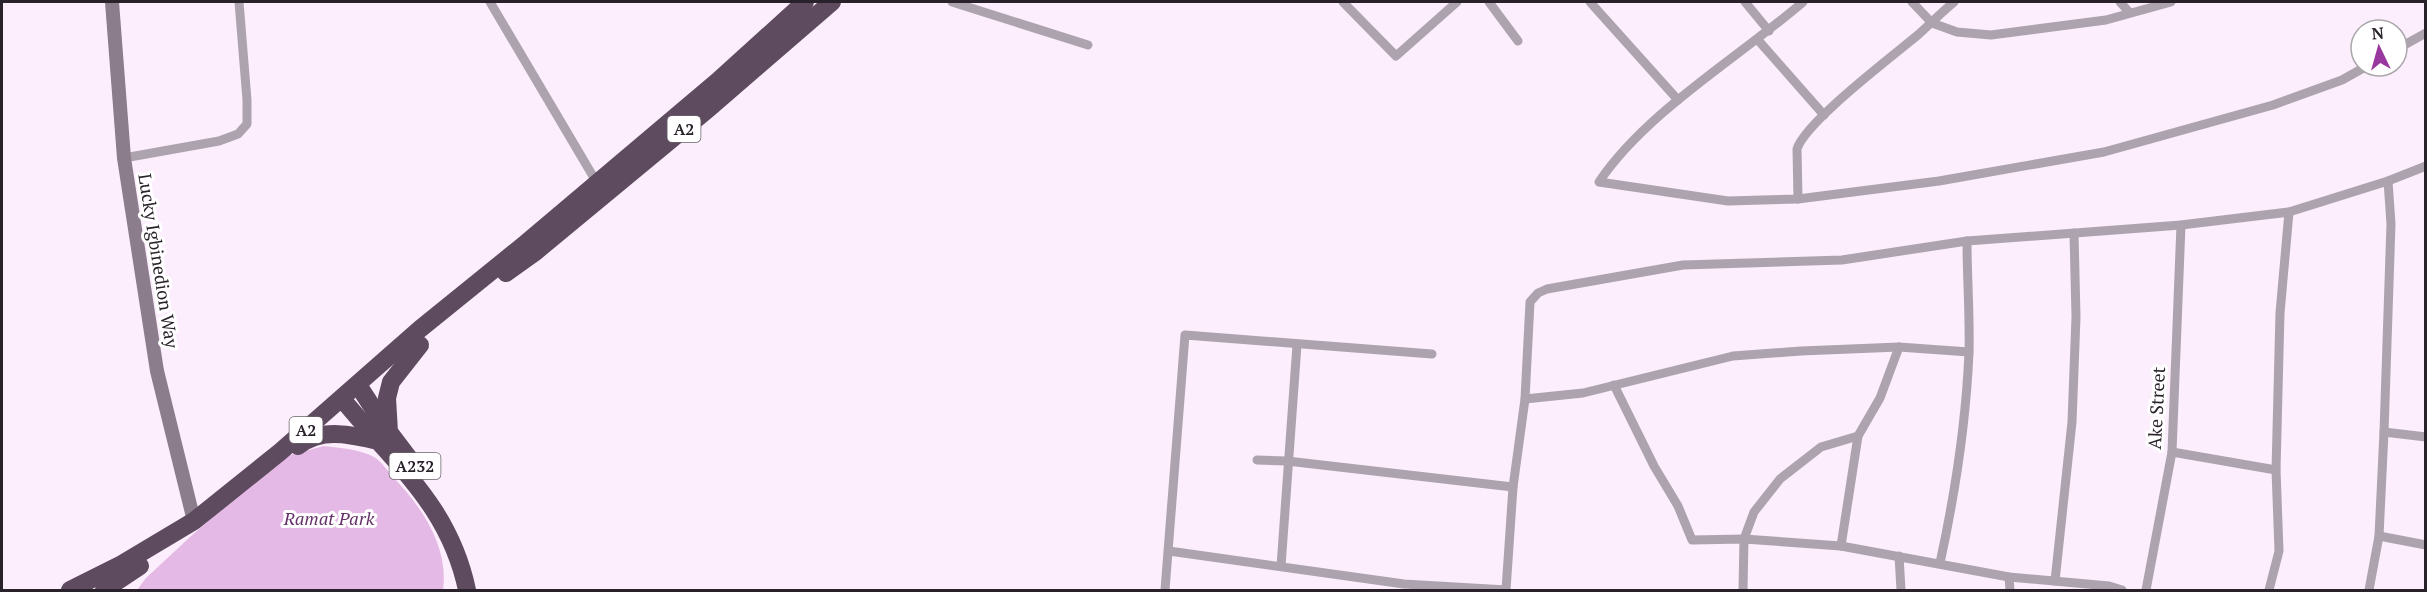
<svg xmlns="http://www.w3.org/2000/svg" width="2427" height="592" font-family="'PT Serif',serif">
<style>
.green{fill:#e4b9e5}
.lines{fill:none;stroke-linecap:round;stroke-linejoin:round}
.street{stroke:#ada3ae;stroke-width:9}
.secondary{stroke:#8b7d8c;stroke-width:14}
.highway{stroke:#5e4b5f;stroke-width:18}
.labels{text-anchor:middle;stroke-width:6;stroke-linejoin:round;paint-order:stroke}
.shield{fill:#fff;stroke:#6a646b;stroke-width:1.5}
.shield-label{font-size:16px;font-weight:bold;fill:#2a222b}
.street-label{font-size:18px;fill:#2a222b;stroke:#fff}
.park-label{font-size:18px;font-style:italic;fill:#653169;stroke:#fff}
</style>
<rect width="100%" height="100%" fill="#fceefd"/>
<!-- green -->
<path class="green" d="M 324,446 C 340,448 359,449 374,457 C 381,461 387,470 393,477 C 422,507 449,547 443,590 L 137,590 L 146,578 L 190,537 L 269,468 L 290,455 Z"/>
<g class="lines">
<!-- street -->
<g class="street">
<polyline points="490,2 597,183"/>
<polyline points="952,2 1088,45"/>
<polyline points="1343,2 1396,56 1457,2"/>
<polyline points="1489,2 1518,41"/>
<polyline points="1590,2 1678,100"/>
<polyline points="1745,2 1769,31"/>
<path d="M 1803,2 C 1738,58 1646,112 1599,182 L 1728,201 L 1798,199 L 1939,181 L 2104,152 L 2273,105 L 2342,80 L 2367,66"/>
<polyline points="1912,2 1932,23 1957,32 1991,35 2106,20 2171,2"/>
<polyline points="2120,2 2129,12"/>
<polyline points="1758,40 1824,115"/>
<polyline points="2397,49 2426,33"/>
<polyline points="124,158 219,141 238,134 247,124 247,100 239,2"/>
<path d="M 1798,199 L 1797,149 C 1805,122 1894,55 1919,34 C 1931,23 1942,12 1954,2"/>
<polyline points="1614,385 1654,466 1678,506 1692,540 1744,539 1841,546 2009,577 2109,586 2122,590"/>
<polyline points="1525,399 1583,393 1733,356 1801,351 1899,347 1969,352"/>
<polyline points="2384,432 2426,437"/>
<polyline points="2172,452 2276,470"/>
<polyline points="1257,460 1287,461 1513,487"/>
<polyline points="2379,536 2426,545"/>
<polyline points="1841,546 1858,436 1880,398 1899,347"/>
<polyline points="1169,551 1404,584 1506,590"/>
<polyline points="1899,556 1901,590"/>
<path d="M 1940,563 C 1955,494 1966,423 1969,352 C 1970,316 1967,278 1967,241"/>
<polyline points="1281,566 1297,345"/>
<polyline points="2009,577 2010,590"/>
<polyline points="2055,581 2072,422 2076,317 2074,233"/>
<polyline points="1165,590 1185,335 1432,354"/>
<polyline points="1506,590 1513,487 1525,399 1530,302 1538,293 1547,289 1683,265 1842,260 1967,241 2181,225 2289,212 2388,181 2426,166"/>
<polyline points="1743,590 1744,539 1754,512 1780,479 1821,447 1858,436"/>
<polyline points="2146,590 2172,452 2181,225"/>
<polyline points="2269,590 2279,551 2276,470 2280,313 2289,212"/>
<polyline points="2369,590 2379,536 2384,432 2391,224 2388,181"/>
</g>
<!-- secondary -->
<polyline class="secondary" points="112,2 124,158 157,371 194,521"/>
<!-- highway -->
<g class="highway">
<polyline points="506,273 534,253 708,109 832,2"/>
<polyline points="358,385 388,431"/>
<polyline points="342,399 378,441"/>
<path d="M 298,446 C 322,427 351,435 378,441 C 421,488 454,528 467,590"/>
<polyline points="414,465 389,432 387,398 391,382 420,345"/>
<polyline points="70,590 122,564 194,521 280,452 420,329 525,244 718,81 805,2"/>
<polyline points="104,590 140,566"/>
</g>
</g>
<g class="labels">
<!-- shield labels -->
<g class="shield">
<rect x="667.5" y="116" width="33" height="26" rx="4.5"/>
<rect x="289.5" y="417" width="33" height="26" rx="4.5"/>
<rect x="389.5" y="453" width="51" height="26" rx="4.5"/>
</g>
<g class="shield-label">
<text x="684" y="135">A2</text>
<text x="306" y="436">A2</text>
<text x="415" y="472">A232</text>
</g>
<!-- street labels -->
<g class="street-label">
<text transform="translate(158 261) rotate(81)" y="6">Lucky Igbinedion Way</text>
<text transform="translate(2157 408) rotate(-87)" y="6">Ake Street</text>
</g>
<!-- park labels -->
<g class="park-label">
<text x="329" y="525">Ramat Park</text>
</g>
</g>
<!-- border -->
<rect width="2427" height="592" fill="none" stroke="#2a222b" stroke-width="6"/>
<!-- north arrow -->
<g transform="translate(2379 48) rotate(355)"><circle r="28" fill="#ffffff" stroke="#aaa7aa" stroke-width="1.5"/>
<path d="M0-4.5L10 22L0 15L-10 22Z" fill="#99389f"/>
<text y="-9" font-size="16" font-weight="bold" text-anchor="middle" fill="#2a222b">N</text>
</g>
</svg>
